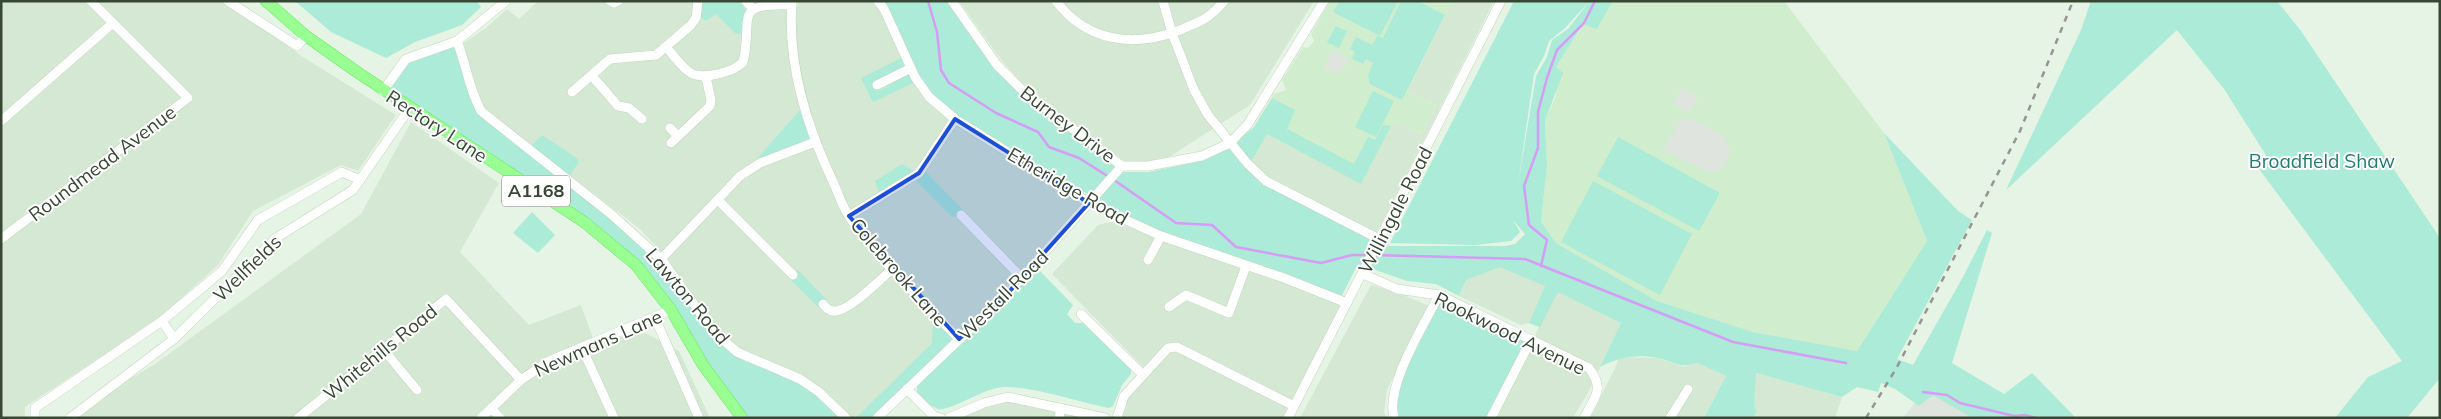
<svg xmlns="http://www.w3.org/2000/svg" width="2441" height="419" font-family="Mulish,sans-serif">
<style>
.residential{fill:#d5e8d3}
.industrial{fill:#dde6da}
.education{fill:#d0eece}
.green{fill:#abebd7;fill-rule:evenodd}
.parking{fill:#dfe4de}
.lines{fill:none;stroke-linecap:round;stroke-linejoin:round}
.stream{stroke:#d59df5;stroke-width:2.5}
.minor-casing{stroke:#c1d8be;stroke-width:10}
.major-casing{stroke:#66eb5c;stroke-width:12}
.minor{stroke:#fff;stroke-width:9}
.major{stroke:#99ff93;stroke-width:11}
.rail{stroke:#959595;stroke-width:2.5;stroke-dasharray:6 6;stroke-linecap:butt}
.marked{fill:#1d4ed8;fill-opacity:0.2;stroke:#1d4ed8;stroke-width:4;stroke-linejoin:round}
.labels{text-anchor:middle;stroke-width:4;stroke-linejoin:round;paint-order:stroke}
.shield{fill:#fff;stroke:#737e71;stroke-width:1}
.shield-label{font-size:18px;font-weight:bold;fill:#374734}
.street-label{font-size:19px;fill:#374734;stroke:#fff}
.park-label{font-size:19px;fill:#247c6f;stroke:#fff}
</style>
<rect width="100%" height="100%" fill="#e6f4e5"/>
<!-- residential -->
<g class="residential">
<polygon points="1,1 225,1 306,59 396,115 358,171 341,165 253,211 218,265 158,319 25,407 25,418 1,418"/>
<polygon points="538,1 874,1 881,11 927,98 1083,203 1014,278 873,418 850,418 739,349 717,331 664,255 640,229 484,109 475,94 472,73 462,44 486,28 507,9 519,19"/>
<polygon points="959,1 1314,1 1250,105 1166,159 1148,162 1124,161 1028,89 1002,61"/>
<polygon points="1445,1 1494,1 1376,235 1268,177 1251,162 1267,134 1361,183 1393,121 1421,134 1436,105 1407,91 1451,4"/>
<polygon points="411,122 499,183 460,252 529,325 581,305 596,347 636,331 647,334 679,351 710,418 64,418 155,364 361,214"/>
<polygon points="1116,221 1159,240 1284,280 1339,304 1339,309 1292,400 1177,342 1166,344 1143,367 1052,274 1098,225"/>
<polygon points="1500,266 1565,294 1621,323 1589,391 1573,418 1497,418 1539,327 1529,323 1521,325 1459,296 1466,280"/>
<polygon points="1371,285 1399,293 1429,306 1387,390 1384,413 1386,418 1300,418"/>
<polygon points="1178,352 1288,406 1282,418 1122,418 1128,397 1169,353"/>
<polygon points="1619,357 1658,358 1684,367 1697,363 1726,376 1704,418 1590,418 1616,366"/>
<polygon points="1755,373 1842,397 1835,418 1754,418 1757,410 1754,406"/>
<polygon points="1009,401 1090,418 962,418 983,407"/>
</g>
<!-- industrial -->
<polygon class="industrial" points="1922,393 1971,418 1903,418"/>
<!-- education -->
<g class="education">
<polygon points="1330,1 1445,1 1451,4 1407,91 1436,105 1428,121 1422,134 1393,122 1361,184 1254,127 1274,94 1286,90 1282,80 1303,47 1308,48 1314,41 1311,34"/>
<polygon points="1613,1 1784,1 1884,133 1927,241 1857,351 1753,332 1657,301 1556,243 1541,223 1547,166 1545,121 1556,96 1556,67 1584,23 1597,29"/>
</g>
<!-- green -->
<g class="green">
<polygon points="295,1 477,1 481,7 462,25 415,42 386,58 331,32"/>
<polygon points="701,1 738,1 746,10 744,14 741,34 735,33 716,14 706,21 700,17"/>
<path d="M 882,1 L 948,1 L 994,69 L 1023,96 L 1125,172 L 1149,172 L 1205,160 L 1229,148 L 1244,166 L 1264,184 L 1389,246 L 1506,246 L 1515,244 L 1525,234 L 1513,220 L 1520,232 L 1511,241 L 1476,245 L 1390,243 L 1514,1 L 1613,1 L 1597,29 L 1583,24 L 1556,67 L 1563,73 L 1545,121 L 1547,166 L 1541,222 L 1556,243 L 1657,301 L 1753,332 L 1857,351 L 1927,241 L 1884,133 L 1958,211 L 1972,220 L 1897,359 L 1913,365 L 1963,277 L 1987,230 L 1992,233 L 1952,363 L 2004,394 L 2032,373 L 2076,418 L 1971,418 L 1930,397 L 1919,406 L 1895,389 L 1881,383 L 1878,392 L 1857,387 L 1842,397 L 1756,373 L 1754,406 L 1757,410 L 1754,418 L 1704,418 L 1726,376 L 1697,363 C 1678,369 1676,362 1658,358 C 1636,354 1619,357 1600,367 L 1621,323 L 1558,292 L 1540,327 L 1529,323 L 1545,286 L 1500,267 L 1466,280 L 1459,296 L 1436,284 L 1407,281 L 1358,264 L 1341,297 L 1305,281 L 1160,234 L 1140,225 L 957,117 L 932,96 L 919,75 ZM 1589,2 L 1568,29 L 1552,40 L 1547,57 L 1536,76 L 1518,184 L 1534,74 L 1544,56 L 1549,41 L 1564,29 Z"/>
<polygon points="1339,1 1398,1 1380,36 1333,12"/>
<polygon points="1401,1 1418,1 1445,15 1402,100 1370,84 1368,76 1373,63 1366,59 1363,64 1352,59 1355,52 1350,49 1356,37 1372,45 1377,36 1383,38"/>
<polygon points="2091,1 2277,1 2301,31 2440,238 2440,378 2407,418 2335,418 2368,377 2402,361 2256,165 2266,155 2224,89 2177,30 2006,190 2081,30"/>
<polygon points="1336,26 1347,31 1339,48 1327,42"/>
<polygon points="458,44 481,111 661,259 692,304 737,352 800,379 846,418 746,418 638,263 387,90 408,62"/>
<polygon points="901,58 907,69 873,81 878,91 887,87 891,81 909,72 915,82 873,102 861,78"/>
<polygon points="1373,91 1394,101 1376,137 1355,127"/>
<polygon points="1272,98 1295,110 1287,129 1354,164 1368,137 1375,140 1383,125 1391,126 1361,184 1267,134 1251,162 1235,143 1254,127"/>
<polygon points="801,109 811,140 747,170"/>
<polygon points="542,135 578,159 578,163 570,175 531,146"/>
<polygon points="1618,137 1720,193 1699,231 1597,176"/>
<polygon points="902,164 916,172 880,195 875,181"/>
<polygon points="923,169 962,209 963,211 961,215 952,217 913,177"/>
<polygon points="1593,181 1692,234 1660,295 1561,242"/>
<polygon points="532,212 555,235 538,253 513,233"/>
<path d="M 1038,269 L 1073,305 L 1067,314 L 1075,323 L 1084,323 L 1131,368 L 1131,374 L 1122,385 L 1113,406 L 1109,408 C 1078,402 1033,386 1003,387 C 984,388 949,412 938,409 C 929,406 923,397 917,392 L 917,386 Z"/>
<polygon points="798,270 827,300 818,307 789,278"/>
<polygon points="1439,295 1531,340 1491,418 1394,418 1394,388"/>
<polygon points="933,319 952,339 873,418 856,418 932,343"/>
</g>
<!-- parking -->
<g class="parking">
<polygon points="1332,50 1349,59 1344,68 1336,74 1324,68"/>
<polygon points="1681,88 1698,96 1689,113 1673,104"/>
<polygon points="1690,118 1722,135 1727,142 1730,151 1724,167 1717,171 1708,172 1663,150 1681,119 1687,122"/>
<polygon points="1933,395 1972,418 1915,418"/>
</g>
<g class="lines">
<!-- stream -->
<g class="stream">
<polyline points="928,1 937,32 941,70 949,83 996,113 1038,132 1049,147 1079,158 1109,177"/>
<polyline points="1114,180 1176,223 1212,225 1236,247 1321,263 1352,255 1368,255"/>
<polyline points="1374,255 1525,259 1733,342 1846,363"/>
<polyline points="1541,266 1547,240 1529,225 1524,186 1538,148 1538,112 1547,78 1557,50 1584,23 1595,1"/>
<polyline points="1923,392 1947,395 1960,403 2014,416 2025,415 2036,418"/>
</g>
<defs>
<g id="minor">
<polyline points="228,1 297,46 306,36"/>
<polyline points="610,1 614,3 618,1"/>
<polyline points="746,1 753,9"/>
<path d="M 792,1 C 787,65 807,127 834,184 C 839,195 843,208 850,218 C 881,262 922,300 959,339"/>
<polyline points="878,1 884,9 915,77 929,97 955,119 1089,203 1161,236 1284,278 1347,303"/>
<polyline points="952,1 997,65 1025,93 1122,166 1148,166 1202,156 1230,143 1248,124 1324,1"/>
<path d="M 1056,1 C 1087,42 1134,48 1180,30 C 1201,21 1209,19 1224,1"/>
<polyline points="1163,1 1172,33 1194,90 1208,115 1247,163 1266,181 1381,240"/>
<path d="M 457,41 C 466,64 469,89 481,111 L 611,214 L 661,259 L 715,333 L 737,352 L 800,379 L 819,392 L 846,418"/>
<path d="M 666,47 C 685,68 687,81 718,74 C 728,71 735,70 743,62 C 754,18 730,3 792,5"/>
<polyline points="592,76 618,106 629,108 642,119"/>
<polyline points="877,85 911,68"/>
<polyline points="383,91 406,59 457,41 506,1"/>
<polyline points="572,92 610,59 656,55 691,25 696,18 698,1"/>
<polyline points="1,121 113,23"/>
<polyline points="670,128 678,136"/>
<polyline points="671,143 710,106 711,100 706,77"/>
<polyline points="718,200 793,275"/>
<polyline points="961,215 1022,278"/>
<polyline points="849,216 919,173 955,119"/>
<polyline points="1,239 188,98 91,1"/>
<polyline points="661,259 740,176 760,163 815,142"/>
<polyline points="1148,260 1161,236"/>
<path d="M 1363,274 L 1397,289 L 1439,295 L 1589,368 C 1605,389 1595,397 1584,418"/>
<path d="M 823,304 C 826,308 830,312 836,311 C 850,310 881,279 892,269"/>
<polyline points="1169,307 1186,295 1229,313 1246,266"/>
<polyline points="1081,314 1142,374"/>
<polyline points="655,318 699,418"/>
<polyline points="162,321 174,339"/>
<polyline points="582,348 614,418"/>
<polyline points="383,349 417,390"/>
<polyline points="907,389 935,417 941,418"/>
<polyline points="491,408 500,418"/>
<polyline points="35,418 35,408 162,321 222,271 258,220 342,172 360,180"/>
<polyline points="70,418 174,339 276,238 353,190 409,109"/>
<polyline points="298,418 446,299 521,380"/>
<polyline points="481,418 521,380 549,361 671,310"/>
<polyline points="877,418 1008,293 1122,166"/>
<polyline points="949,418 984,403 1008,397 1105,418"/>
<polyline points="1059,418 1061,408"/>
<polyline points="1117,418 1124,396 1168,348 1177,347 1294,406"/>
<polyline points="1288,418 1501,1"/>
<path d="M 1394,418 C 1385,386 1424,325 1439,295"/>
<polyline points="1491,418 1531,340"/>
<polyline points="1670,418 1688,389"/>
</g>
<polyline id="major" points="266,1 306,36 357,72 584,222 636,265 671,310 703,365 742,418"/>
</defs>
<!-- minor casing -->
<use href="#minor" class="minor-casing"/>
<!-- major casing -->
<use href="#major" class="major-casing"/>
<!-- minor -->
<use href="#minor" class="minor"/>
<!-- major -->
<use href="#major" class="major"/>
<!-- rail -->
<polyline class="rail" points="1866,418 1897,367 2020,131 2073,1"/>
</g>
<!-- marked area -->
<path class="marked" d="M 955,119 L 1089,203 L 1008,293 L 959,339 L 849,216 L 919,173 Z"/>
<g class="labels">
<!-- shield labels -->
<rect class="shield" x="502" y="175.5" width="68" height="31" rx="4"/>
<g class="shield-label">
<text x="536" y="197">A1168</text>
</g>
<!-- street labels -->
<g class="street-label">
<text transform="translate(1068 124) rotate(37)" y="7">Burney Drive</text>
<text transform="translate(437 126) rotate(33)" y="7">Rectory Lane</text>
<text transform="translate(102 163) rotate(-37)" y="7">Roundmead Avenue</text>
<text transform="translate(1068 186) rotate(30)" y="7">Etheridge Road</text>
<text transform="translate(1395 210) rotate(-63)" y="7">Willingale Road</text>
<text transform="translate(247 268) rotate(-44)" y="7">Wellfields</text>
<text transform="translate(899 272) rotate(49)" y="7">Colebrook Lane</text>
<text transform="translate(1003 295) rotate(-45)" y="7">Westall Road</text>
<text transform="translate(688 296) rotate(50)" y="7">Lawton Road</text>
<text transform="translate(1510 333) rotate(26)" y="7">Rookwood Avenue</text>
<text transform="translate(598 343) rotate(-24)" y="7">Newmans Lane</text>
<text transform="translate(380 352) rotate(-39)" y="7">Whitehills Road</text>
</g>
<!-- park labels -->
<g class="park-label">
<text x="2322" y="168">Broadfield Shaw</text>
</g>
</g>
<!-- border -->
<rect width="2441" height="419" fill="none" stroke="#374734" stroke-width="5"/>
</svg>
